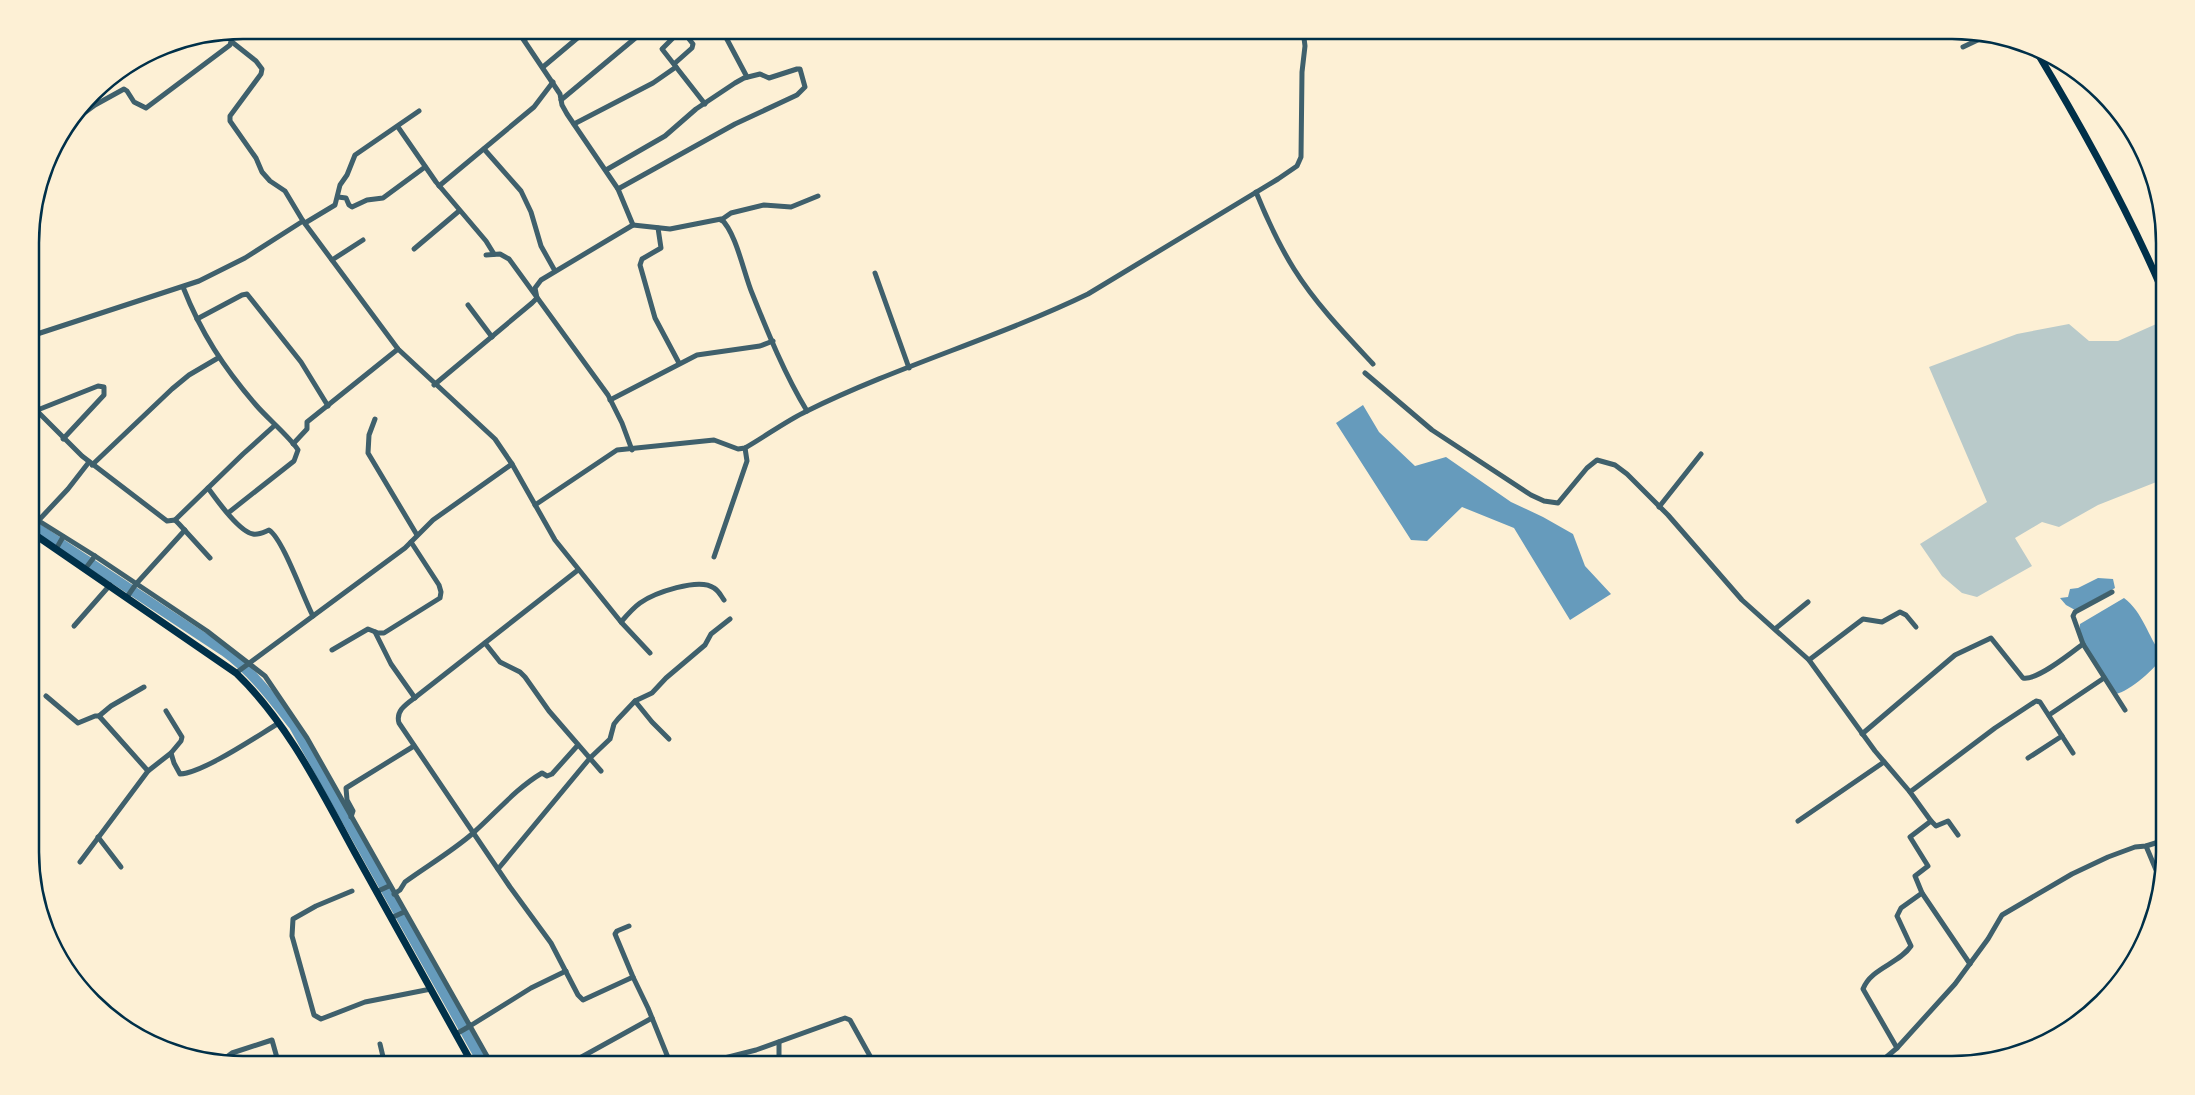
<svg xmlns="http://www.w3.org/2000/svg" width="2195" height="1095" font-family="Mulish,sans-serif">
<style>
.green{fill:#b9caca}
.water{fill:#669bbc}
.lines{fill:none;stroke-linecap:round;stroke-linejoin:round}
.canal{stroke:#669bbc;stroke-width:10}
.minor{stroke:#3f606c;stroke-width:5}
.secondary{stroke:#003049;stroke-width:7}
.rim{fill:none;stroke:#003049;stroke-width:2.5}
</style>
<rect width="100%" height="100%" fill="#fdf0d5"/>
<!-- green -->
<polygon class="green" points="2163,321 2164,479 2098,505 2059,527 2042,522 2015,538 2032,566 1977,597 1962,593 1942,576 1920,544 1987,502 1929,367 2017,334 2069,324 2089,341 2118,341"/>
<!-- water -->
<g class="water">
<polygon points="1363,405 1379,432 1415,466 1446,457 1511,502 1543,517 1573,534 1585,566 1611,594 1570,620 1514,528 1462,507 1427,541 1411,540 1336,423"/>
<polygon points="2098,578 2113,579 2115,588 2075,610 2066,605 2060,598 2068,597 2070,589 2078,588"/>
<path d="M 2124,598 C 2143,612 2148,637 2162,655 C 2159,667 2128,692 2116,694 C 2108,681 2076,638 2080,624 Z"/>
</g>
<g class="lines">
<!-- canal -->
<path class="canal" d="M 31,524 L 224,651 C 252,671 272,698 294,726 L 484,1065"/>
<!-- minor -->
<g class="minor">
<polyline points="681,30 662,49 705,104"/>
<polyline points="704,30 709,30"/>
<polyline points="722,30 747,77"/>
<polyline points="524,40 536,30"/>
<polyline points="232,42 256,61 262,69 261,74 230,116 230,121 256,158 262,172 270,181 285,191 303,221 398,349 495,439 512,464"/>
<polyline points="1963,47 1984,37"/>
<polyline points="674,64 692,48 693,44 689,39 696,30"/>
<polyline points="543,67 587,30"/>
<polyline points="561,100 645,30"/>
<polyline points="72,122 95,105 124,89 127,91 134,102 146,108 230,45 231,41 227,33"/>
<polyline points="574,124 653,83 676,67"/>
<polyline points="398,127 436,182 486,241 494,254"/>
<polyline points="484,149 521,191 531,212 541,246 555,271"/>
<polyline points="606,170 665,136 696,109 735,83 744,78 760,74 769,78 797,69 800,69 805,87 797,95 735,124 618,189"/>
<polyline points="439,186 534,107 553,82"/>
<path d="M 1256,192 C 1267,219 1279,245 1294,269 C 1316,304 1345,334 1373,364"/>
<polyline points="338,197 346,198 349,205 352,207 367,200 383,198 425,167"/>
<polyline points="721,220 731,213 764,205 791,207 818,196"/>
<polyline points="305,223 335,205 340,185 347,175 355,155 419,111"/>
<path d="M 633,225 L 670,229 L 721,219 C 736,232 744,274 752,293 C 768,333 785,375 807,411"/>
<polyline points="658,228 661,248 642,259 640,265 655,318 679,363"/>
<polyline points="414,249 459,211"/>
<polyline points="486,255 500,254 509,259 608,395 622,423 632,450"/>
<polyline points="332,260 363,240"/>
<polyline points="875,273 909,368"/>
<path d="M 183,287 C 201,333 224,368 256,405 C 266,417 292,439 298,450 L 294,461 L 228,513"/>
<polyline points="468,305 492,337"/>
<polyline points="197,319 242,295 247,294 301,362 328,406"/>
<polyline points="31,336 199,281 245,258 303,221"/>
<polyline points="1365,373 1432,430 1531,495 1544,501 1558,503 1587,468 1597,460 1615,465 1627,474 1668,515 1742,600 1809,660 1875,751 1910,792"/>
<polyline points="434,385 532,303 537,298 535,288 541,280 633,225 618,189 567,114 562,105 560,94 517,30"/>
<polyline points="610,400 697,355 760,346 773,341"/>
<polyline points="31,405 82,456 167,521 175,520 179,524 210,558"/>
<polyline points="31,418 40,409 98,386 104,387 104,395 63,439"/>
<polyline points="375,419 369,435 368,453 417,535"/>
<polyline points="293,444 307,429 307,422 398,349"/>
<polyline points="92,465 172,389 189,375 218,358"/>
<path d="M 208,488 C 216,499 239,532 253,534 C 259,535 264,532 269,530 C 283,539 303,597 313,616"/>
<path d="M 535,505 L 617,450 L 714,440 L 738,449 L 745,448 C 766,436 786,421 807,411 C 898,366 997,338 1088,294 L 1278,179 L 1297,166 L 1301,157 L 1302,72 L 1305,46 L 1303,30"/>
<polyline points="1659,507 1701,454"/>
<polyline points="31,516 95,556 207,631 265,676 307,738 470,1026 531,988 566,971"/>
<polyline points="175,520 243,454 274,426"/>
<polyline points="38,521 68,489 89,462"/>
<polyline points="56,549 63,537"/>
<polyline points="714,557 747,461 745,448"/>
<polyline points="85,569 95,556"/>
<path d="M 578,570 L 417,696 C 408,703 395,710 399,723 L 510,887 L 551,943 L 578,995 L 583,1000 L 633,977 L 648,1008 L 671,1065"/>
<polyline points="2112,592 2075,612 2073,616 2083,644 2125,710"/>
<polyline points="127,597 136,584 185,530"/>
<path d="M 621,622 C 627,615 633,608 640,603 C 654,593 699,577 714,588 C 719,591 721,596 724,600"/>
<polyline points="74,626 110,585"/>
<polyline points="1775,629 1808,602"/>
<polyline points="375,632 391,664 415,698"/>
<polyline points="485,643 500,662 520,672 525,677 549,711 601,771"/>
<polyline points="332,650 368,629 378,633 384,633 440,598 441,592 439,585 411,542"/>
<polyline points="1809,660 1863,619 1882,622 1900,612 1906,615 1916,627"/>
<polyline points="236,673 405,548 433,520 512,464 555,540 621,622 650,653"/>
<polyline points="46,696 78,723 95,716 99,716 148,771"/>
<polyline points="635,701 652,722 669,739"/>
<polyline points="166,711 182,737 181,741 171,753"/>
<polyline points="2049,715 2104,678"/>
<polyline points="99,716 111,706 144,687"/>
<path d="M 1862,734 L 1955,655 L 1991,638 L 2023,678 C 2037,681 2071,653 2083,644"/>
<polyline points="2028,758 2062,736"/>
<polyline points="351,817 353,811 347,800 346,788 414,746"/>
<polyline points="1798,821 1884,762"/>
<polyline points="1931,821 1936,826 1948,821 1958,835"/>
<polyline points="98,837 121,867"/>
<polyline points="2146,846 2159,877"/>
<path d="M 80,862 L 148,771 L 171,753 L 174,763 L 180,774 C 203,773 257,736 279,723"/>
<polyline points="498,869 590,758 610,739 614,724 618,719 635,701 652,693 666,678 705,645 711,634 730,619"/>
<polyline points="352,891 316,906 293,919 292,936 314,1015 321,1019 365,1002 431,989"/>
<polyline points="376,892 389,886"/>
<polyline points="1922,893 1970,964"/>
<path d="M 394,894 L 400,890 L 405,882 C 427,866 451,852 472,834 C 495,814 515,789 542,773 L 547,776 L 552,774 L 578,745"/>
<polyline points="391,918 404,912"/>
<polyline points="629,926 617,931 615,934 633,977"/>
<polyline points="456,1034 470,1026 492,1065"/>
<polyline points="380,1044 385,1065"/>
<path d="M 1897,1048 L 1863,989 C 1871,968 1899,964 1911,946 L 1897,916 L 1901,908 L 1922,893 L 1915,876 L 1928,866 L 1910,837 L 1931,821 L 1910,792 L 1995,728 L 2036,701 L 2040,702 L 2073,753"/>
<polyline points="229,1062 228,1056 232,1053 272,1040 279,1065"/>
<polyline points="454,1065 469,1058"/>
<polyline points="567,1065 652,1018"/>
<polyline points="697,1065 756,1050 845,1018 850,1020 875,1065"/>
<polyline points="776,1065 779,1059 779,1042"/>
<polyline points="1877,1065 1897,1048 1955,984 1988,939 2002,915 2072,874 2108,857 2135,847 2146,846 2165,840"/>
</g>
<!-- secondary -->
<g class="secondary">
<path d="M 2035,49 C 2082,127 2127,208 2163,292"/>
<path d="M 31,532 L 236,673 C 288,723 321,791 355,853 C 394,924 434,994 473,1065"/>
</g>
</g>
<!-- crop -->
<path d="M0 0H2195V1095H0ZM243 39H1952A204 204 0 0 1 2156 243V852A204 204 0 0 1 1952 1056H243A204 204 0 0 1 39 852V243A204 204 0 0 1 243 39Z" fill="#fdf0d5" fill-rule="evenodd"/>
<path class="rim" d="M243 39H1952A204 204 0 0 1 2156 243V852A204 204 0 0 1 1952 1056H243A204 204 0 0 1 39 852V243A204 204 0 0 1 243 39Z"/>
</svg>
